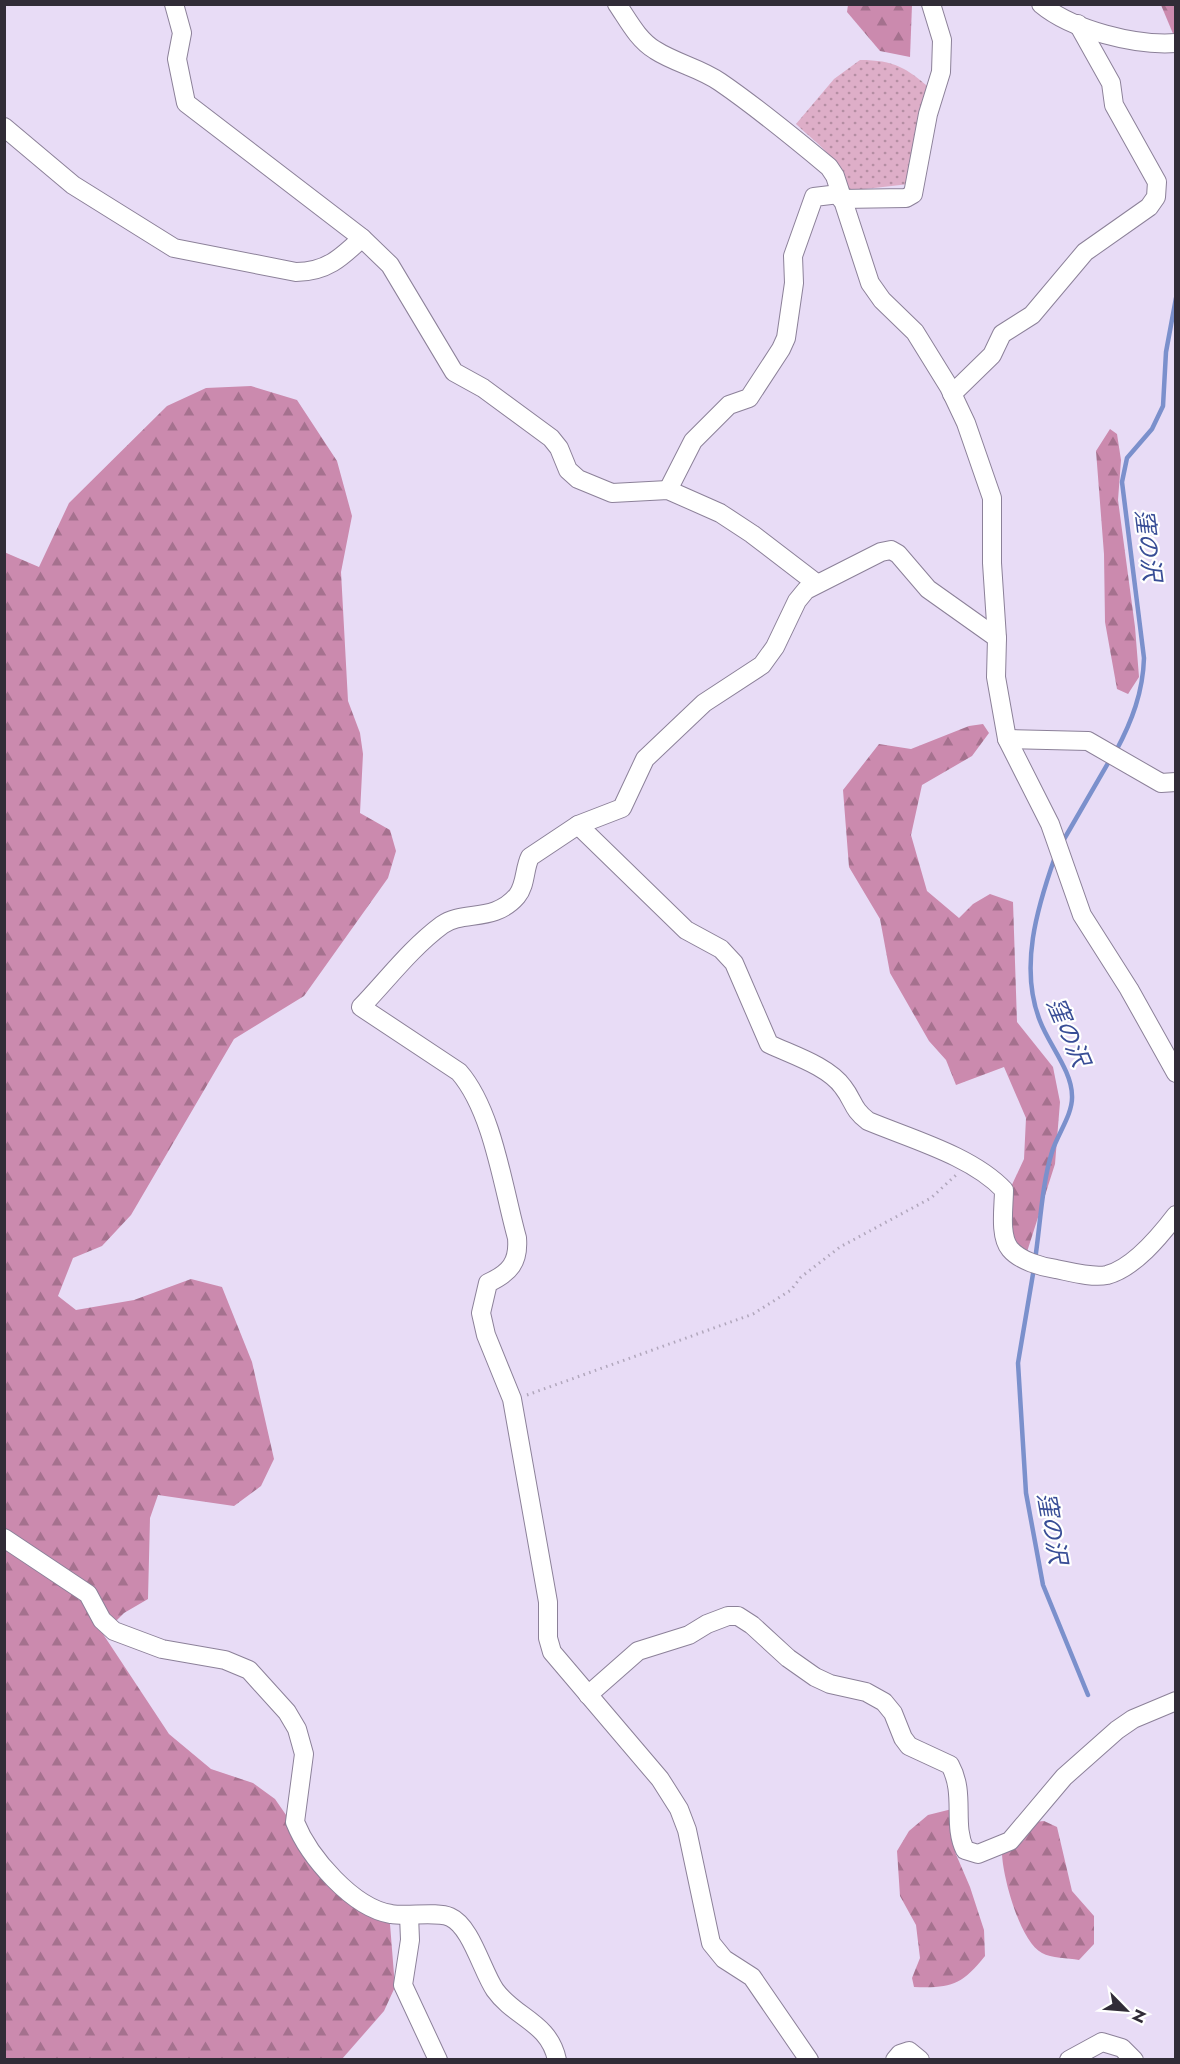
<svg xmlns="http://www.w3.org/2000/svg" width="1180" height="2064" font-family="Jost,'Noto Sans JP',sans-serif">
<style>
.grass{fill:url(#grass-dots)}
.forest{fill:url(#forest-firs)}
.lines{fill:none;stroke-linecap:round;stroke-linejoin:round}
.stream{stroke:#7b90cc;stroke-width:4.5}
.minor-casing{stroke:#8c8199;stroke-width:20}
.path{stroke:#b1a7bc;stroke-width:3;stroke-dasharray:1.5 4.5;stroke-linecap:butt}
.minor{stroke:#fff;stroke-width:18}
.labels{text-anchor:middle;stroke-width:4.5;stroke-linejoin:round;paint-order:stroke}
.water-label{font-size:24px;font-style:italic;fill:#384d96;stroke:#fff}
</style>
<defs>
<pattern id="grass-dots" width="8" height="8" patternUnits="userSpaceOnUse" patternTransform="scale(1.5)"><rect width="8" height="8" fill="#deaec8"/><path d="M2 2h.1M6 6h.1" fill="none" stroke="#b58ea3" stroke-width="1.8" stroke-linecap="round"/></pattern>
<pattern id="forest-firs" width="22" height="20" patternUnits="userSpaceOnUse" patternTransform="scale(1.5)"><rect width="22" height="20" fill="#cb8aae"/><path d="M5 1l3.5 6h-7zM16 11l3.5 6h-7z" fill="#a5718e"/></pattern>
</defs>
<rect width="100%" height="100%" fill="#e8dcf6"/>
<!-- grass -->
<path class="grass" d="M 860,60 C 895,60 906,68 931,89 L 909,184 L 848,191 C 843,161 817,144 796,124 L 834,79 Z"/>
<!-- forest -->
<g class="forest">
<polygon points="848,5 912,5 910,57 880,51 847,12"/>
<polygon points="1161,5 1175,5 1175,36 1174,36"/>
<polygon points="251,386 297,400 337,461 352,516 341,572 348,701 360,733 363,754 360,813 390,830 396,851 388,878 304,996 234,1039 131,1215 102,1246 73,1258 58,1296 76,1310 134,1300 191,1279 222,1287 252,1362 274,1459 261,1486 234,1506 158,1495 150,1518 148,1599 124,1613 103,1634 169,1734 211,1769 253,1783 275,1799 313,1854 355,1901 390,1924 395,1987 384,2011 342,2059 5,2059 4,552 39,567 69,503 167,406 206,388"/>
<polygon points="1110,429 1117,434 1121,460 1118,500 1135,627 1139,677 1128,694 1117,689 1105,622 1104,554 1096,451"/>
<polygon points="983,724 989,733 972,756 922,785 911,835 927,891 959,918 973,904 990,894 1013,902 1017,1022 1053,1067 1060,1102 1055,1164 1026,1255 1011,1238 1010,1189 1024,1159 1026,1118 1004,1067 956,1085 946,1060 929,1041 890,973 880,919 849,867 843,790 879,744 911,749 969,726"/>
<path d="M 952,1809 L 956,1824 L 955,1852 L 970,1887 L 984,1930 L 985,1956 C 961,1986 951,1988 914,1987 L 912,1978 L 920,1958 L 916,1925 L 900,1896 L 897,1851 L 909,1831 L 928,1815 Z"/>
<path d="M 1044,1821 L 1057,1827 L 1072,1891 L 1094,1916 L 1094,1944 L 1079,1960 C 1068,1958 1051,1958 1042,1953 C 1020,1941 1003,1878 1002,1854 L 1023,1841 L 1034,1822 Z"/>
</g>
<g class="lines">
<!-- stream -->
<g class="stream">
<path d="M 1116,751 C 1132,721 1143,692 1144,658 L 1122,482 L 1127,458 L 1152,429 L 1163,406 L 1166,352 L 1176,298"/>
<polyline points="1063,841 1111,758"/>
<path d="M 1035,1260 C 1040,1227 1042,1183 1052,1152 C 1057,1135 1073,1114 1072,1096 C 1072,1071 1049,1045 1040,1021 C 1019,968 1037,908 1055,857"/>
<polyline points="1034,1268 1018,1363 1026,1493 1043,1585 1088,1695"/>
</g>
<defs>
<g id="minor">
<polyline points="174,4 182,33 177,59 186,103 362,238"/>
<path d="M 617,4 C 628,20 638,40 655,50 C 675,63 700,68 720,82 C 758,108 793,137 829,167 L 835,176 L 870,283 L 882,300 L 915,332 L 949,387 L 966,423 L 992,498 L 992,563 L 997,638 L 996,677 L 1007,739 L 1050,824 L 1082,915 L 1129,989 L 1176,1073"/>
<path d="M 1041,4 C 1072,30 1136,46 1176,43"/>
<path d="M 4,127 L 73,185 L 174,248 L 296,272 C 326,272 341,258 362,238 L 390,265 L 454,372 L 483,388 L 551,438 L 559,448 L 568,470 L 578,479 L 612,493 L 668,490 L 720,513 L 752,534 L 816,583"/>
<polyline points="841,199 906,198 913,194 928,114 941,72 942,40 931,4"/>
<polyline points="952,394 992,355 1002,334 1032,315 1085,252 1149,207 1156,197 1157,182 1114,105 1111,83 1078,24"/>
<polyline points="668,490 693,441 729,405 749,398 781,349 786,338 794,283 793,256 814,197 839,194"/>
<polyline points="1007,739 1088,741 1161,783 1176,782"/>
<path d="M 578,825 L 686,930 L 721,949 L 734,963 L 769,1044 C 792,1055 828,1066 843,1087 C 854,1101 852,1109 868,1121 C 911,1139 972,1156 1004,1190 C 1004,1206 999,1236 1010,1249 C 1020,1261 1042,1267 1056,1269 C 1071,1272 1092,1278 1107,1275 C 1134,1268 1160,1236 1176,1215"/>
<path d="M 4,1538 L 88,1594 L 102,1620 L 114,1631 L 162,1649 L 225,1660 L 249,1670 L 287,1712 L 297,1729 L 304,1754 L 295,1822 C 309,1857 353,1908 391,1914 C 407,1917 436,1911 450,1917 C 471,1926 482,1971 495,1990 C 515,2018 549,2022 557,2060"/>
<path d="M 588,1695 L 638,1651 L 689,1635 L 707,1624 L 728,1616 L 738,1616 L 752,1625 L 788,1658 L 815,1677 L 830,1684 L 866,1692 L 884,1702 L 893,1713 L 903,1738 L 909,1746 L 950,1765 C 966,1794 952,1824 965,1850 L 978,1854 L 1010,1841 L 1064,1777 L 1117,1730 L 1133,1719 L 1176,1701"/>
<polyline points="409,1915 410,1940 403,1985 438,2060"/>
<path d="M 809,2060 L 752,1977 L 724,1959 L 711,1943 L 687,1830 L 679,1809 L 660,1779 L 552,1652 L 548,1638 L 548,1602 L 512,1399 L 486,1335 L 481,1313 L 488,1283 C 510,1273 519,1262 517,1238 C 503,1188 493,1111 459,1072 L 361,1007 C 387,980 411,948 442,925 C 463,910 494,923 517,896 C 526,885 524,869 530,857 L 578,825 L 622,808 L 645,759 L 704,703 L 762,665 L 775,647 L 797,601 L 806,590 L 881,552 L 891,550 L 898,554 L 928,589 L 997,638"/>
<polyline points="895,2060 900,2054 909,2051 920,2060"/>
<polyline points="1069,2060 1102,2042 1122,2048 1134,2060"/>
</g>
</defs>
<!-- minor casing -->
<use href="#minor" class="minor-casing"/>
<!-- path -->
<polyline class="path" points="527,1395 753,1314 791,1290 801,1277 840,1247 931,1198 956,1175"/>
<!-- minor -->
<use href="#minor" class="minor"/>
</g>
<g class="labels">
<!-- water labels -->
<g class="water-label">
<text transform="translate(1148 545) rotate(83)" y="8">窪の沢</text>
<text transform="translate(1068 1032) rotate(67)" y="8">窪の沢</text>
<text transform="translate(1052 1528) rotate(80)" y="8">窪の沢</text>
</g>
</g>
<!-- border -->
<rect width="1180" height="2064" fill="none" stroke="#312c37" stroke-width="12"/>
<!-- north arrow -->
<g transform="translate(1126 2010) rotate(115)" stroke="#ffffff" stroke-width="4.5" paint-order="stroke">
<path d="M0-4.5L10 22L0 15L-10 22Z" fill="#312c37"/>
<text y="-9" font-size="16" font-weight="bold" text-anchor="middle" fill="#312c37">N</text>
</g>
</svg>
